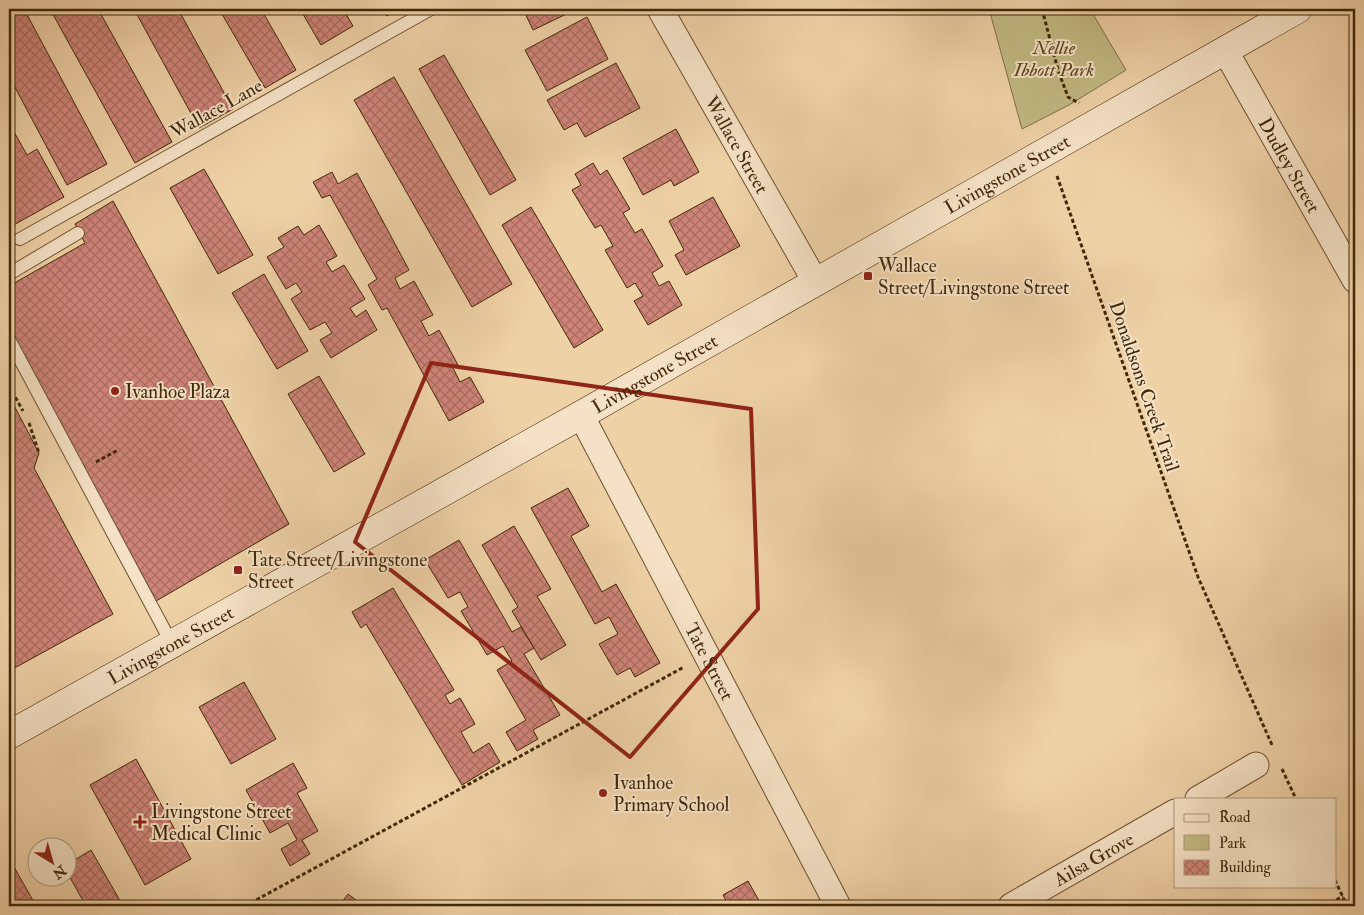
<svg xmlns="http://www.w3.org/2000/svg" width="1364" height="915" font-family="'IM FELL Double Pica',serif">
<style>
.park{fill:#c1b981;stroke:#817045}
.building{fill:url(#building-cross-hatch);stroke:#412809}
.lines{fill:none;stroke-linecap:round;stroke-linejoin:round}
.service-casing{stroke:#6c5230;stroke-width:14}
.minor-casing{stroke:#6c5230;stroke-width:27}
.secondary-casing{stroke:#412809;stroke-width:29}
.path{stroke:#412809;stroke-width:3;stroke-dasharray:4 2.5;stroke-linecap:butt}
.service{stroke:#f5e1c5;stroke-width:12}
.minor{stroke:#f5e1c5;stroke-width:25}
.secondary{stroke:#f5e1c5;stroke-width:28}
.marked{fill:none;stroke:#8f2418;stroke-width:4;stroke-linejoin:round}
.poi-dot{fill:#8f2418;stroke:#f5e1c5;stroke-width:2}
.labels{text-anchor:middle;stroke-width:4;stroke-linejoin:round;paint-order:stroke}
.park-label{font-size:19px;font-style:italic;fill:#5b4521;stroke:#f5e1c5}
.street-label{font-size:19px;fill:#412809;stroke:#f5e1c5}
.poi-label{font-size:19px;fill:#412809;stroke:#f5e1c5;text-anchor:start}
</style>
<defs>
<pattern id="building-cross-hatch" width="8" height="8" patternUnits="userSpaceOnUse" patternTransform="scale(1.25)"><rect width="8" height="8" fill="#cf8478"/><path d="M0 0l8 8M0 8l8-8" fill="none" stroke="#aa6c61"/></pattern>
</defs>
<rect width="100%" height="100%" fill="#efd1a6"/>
<filter id="stains"><feTurbulence type="fractalNoise" baseFrequency=".004" numOctaves="4"/><feColorMatrix values="0 0 0 0 .2 0 0 0 0 .09 0 0 0 0 .02 0 0 0 .5 -.17"/></filter>
<radialGradient id="worn" r=".72"><stop offset=".6" stop-color="#630" stop-opacity="0"/><stop offset="1" stop-color="#630" stop-opacity=".3"/></radialGradient>
<!-- park -->
<polygon class="park" points="989,9 1090,9 1126,70 1069,105 1022,129"/>
<!-- building -->
<g class="building">
<polygon points="9,9 24,9 107,164 67,185 9,76"/>
<polygon points="50,9 98,9 172,142 135,163"/>
<polygon points="134,9 178,9 233,109 199,128"/>
<polygon points="219,9 261,9 296,70 265,88"/>
<polygon points="300,9 343,9 353,26 321,45"/>
<polygon points="383,9 398,9 387,16"/>
<polygon points="523,9 577,9 533,30"/>
<polygon points="587,17 608,59 547,91 525,50"/>
<polygon points="444,55 516,180 490,195 419,69"/>
<polygon points="616,63 640,108 585,137 577,123 564,130 547,100"/>
<polygon points="394,77 512,284 472,307 354,100"/>
<polygon points="9,123 27,155 37,149 64,197 10,227"/>
<polygon points="676,129 699,172 674,186 671,180 643,195 623,158"/>
<polygon points="593,163 600,175 607,170 630,209 623,213 635,233 642,229 663,266 652,273 659,286 669,281 682,305 648,325 634,301 643,296 635,283 627,288 605,250 613,246 601,225 595,228 572,190 581,185 575,174"/>
<polygon points="204,169 253,255 218,274 170,188"/>
<polygon points="332,172 338,184 357,173 409,270 395,278 400,289 414,281 433,315 421,321 429,336 439,330 458,365 452,366 460,382 470,377 484,402 449,421 387,308 382,310 368,285 377,279 330,195 322,198 313,182"/>
<polygon points="713,197 740,246 686,275 675,255 684,250 669,221"/>
<polygon points="113,201 289,524 156,601 9,330 9,286 85,243 75,224"/>
<polygon points="531,207 603,330 574,348 502,225"/>
<polygon points="319,225 337,256 326,262 332,272 344,265 365,299 350,308 356,317 366,310 377,330 331,358 320,340 332,333 325,322 310,330 291,299 302,292 296,283 286,289 267,257 284,247 278,238 298,226 304,235"/>
<polygon points="264,274 308,351 277,369 232,293"/>
<polygon points="319,376 365,454 334,472 288,394"/>
<polygon points="9,396 39,453 34,468 113,614 9,671"/>
<polygon points="568,488 589,526 571,536 602,592 616,584 660,663 635,677 630,668 617,675 599,644 618,634 609,617 595,624 531,508"/>
<polygon points="514,526 551,589 537,596 566,645 541,660 512,611 518,607 482,545"/>
<polygon points="459,540 512,632 521,627 534,648 524,654 560,715 533,730 538,739 517,751 506,732 526,720 497,670 512,661 503,646 487,655 461,611 468,607 460,592 448,598 425,560"/>
<polygon points="393,588 454,690 445,695 450,704 460,698 475,724 461,732 473,753 489,743 500,762 462,785 366,624 361,628 352,612"/>
<polygon points="244,682 276,739 231,764 199,707"/>
<polygon points="136,759 191,859 145,885 90,785"/>
<polygon points="293,763 307,788 297,793 318,831 302,840 310,854 290,866 281,849 297,840 288,823 270,833 246,790"/>
<polygon points="9,832 15,844 9,847"/>
<polygon points="91,850 123,906 86,906 68,874 68,864"/>
<polygon points="9,858 36,906 9,906"/>
<polygon points="748,881 762,906 729,906 723,895"/>
<polygon points="348,894 364,906 339,906"/>
</g>
<g class="lines">
<defs>
<g id="service">
<polyline points="20,239 431,9"/>
<polyline points="9,274 78,233"/>
<polyline points="9,339 172,644"/>
</g>
<g id="minor">
<path id="s1" d="M 660,9 L 815,281"/>
<path id="s2" d="M 1225,50 L 1355,280"/>
<path id="s3" d="M 581,415 L 838,906"/>
<polyline points="1198,799 1256,765"/>
<path id="s4" d="M 1011,906 L 1175,812"/>
</g>
<g id="secondary">
<path id="s5" d="M 9,735 L 581,415 L 1298,9"/>
</g>
</defs>
<!-- service casing -->
<use href="#service" class="service-casing"/>
<!-- minor casing -->
<use href="#minor" class="minor-casing"/>
<!-- secondary casing -->
<use href="#secondary" class="secondary-casing"/>
<!-- path -->
<g class="path">
<polyline points="1042,9 1058,70 1068,97 1079,103"/>
<polyline points="1057,176 1198,577 1272,745"/>
<polyline points="9,386 23,411"/>
<polyline points="29,423 39,453"/>
<polyline points="96,462 118,450"/>
<polyline points="1282,769 1296,799"/>
<polyline points="1335,880 1347,906"/>
<polyline points="245,906 684,667"/>
<polyline points="1325,906 1343,896"/>
</g>
<!-- service -->
<use href="#service" class="service"/>
<!-- minor -->
<use href="#minor" class="minor"/>
<!-- secondary -->
<use href="#secondary" class="secondary"/>
</g>
<!-- marked area -->
<path class="marked" d="M 431,363 L 751,409 L 758,609 L 630,757 L 355,542 Z"/>
<!-- markers -->
<g class="poi-dot">
<rect x="863" y="271" width="10" height="10" rx="2.5"/>
<circle cx="115" cy="391" r="5"/>
<rect x="233" y="565" width="10" height="10" rx="2.5"/>
<circle cx="603" cy="793" r="5"/>
<path d="M137.5 814.5h5v5h5v5h-5v5h-5v-5h-5v-5h5z"/>
</g>
<g class="labels">
<!-- park labels -->
<g class="park-label">
<text x="1054" y="54">Nellie<tspan x="1054" dy="22">Ibbott Park</tspan></text>
</g>
<!-- street labels -->
<g class="street-label">
<text transform="translate(216 108) rotate(-29)" y="7">Wallace Lane</text>
<text dy="7" stroke="none"><textPath href="#s1" startOffset="156">Wallace Street</textPath></text>
<text dy="7" stroke="none"><textPath href="#s2" startOffset="132">Dudley Street</textPath></text>
<text dy="7" stroke="none"><textPath href="#s5" startOffset="1145">Livingstone Street</textPath></text>
<text dy="7" stroke="none"><textPath href="#s5" startOffset="740">Livingstone Street</textPath></text>
<text transform="translate(1145 386) rotate(71)" y="7">Donaldsons Creek Trail</text>
<text dy="7" stroke="none"><textPath href="#s5" startOffset="185">Livingstone Street</textPath></text>
<text dy="7" stroke="none"><textPath href="#s3" startOffset="278">Tate Street</textPath></text>
<text dy="7" stroke="none"><textPath href="#s4" startOffset="95">Ailsa Grove</textPath></text>
</g>
<!-- poi labels -->
<g class="poi-label">
<text x="878" y="272">Wallace<tspan x="878" dy="22">Street/Livingstone Street</tspan></text>
<text x="125" y="398">Ivanhoe Plaza</text>
<text x="248" y="566">Tate Street/Livingstone<tspan x="248" dy="22">Street</tspan></text>
<text x="613" y="789">Ivanhoe<tspan x="613" dy="22">Primary School</tspan></text>
<text x="151" y="818">Livingstone Street<tspan x="151" dy="22">Medical Clinic</tspan></text>
</g>
</g>
<!-- margin -->
<rect width="1364" height="915" fill="none" stroke="#efd1a6" stroke-width="30"/>
<rect x="10" y="10" width="1344" height="895" fill="none" stroke="#412809" stroke-width="2.5"/>
<rect x="15" y="15" width="1334" height="885" fill="none" stroke="#412809"/>
<!-- legend -->
<rect x="1174" y="798" width="162" height="90" fill="#f5e1c5" stroke="#ad977a"/>
<rect x="1184" y="814" width="25" height="8" fill="#f5e1c5" stroke="#ad977a"/>
<text x="1219" y="822" font-size="15" fill="#412809">Road</text>
<rect x="1184" y="835" width="25" height="15" fill="#c1b981" stroke="#ad977a"/>
<text x="1219" y="848" font-size="15" fill="#412809">Park</text>
<rect x="1184" y="860" width="25" height="15" fill="url(#building-cross-hatch)" stroke="#ad977a"/>
<text x="1219" y="872" font-size="15" fill="#412809">Building</text>
<!-- north arrow -->
<g transform="translate(52 862) rotate(143)"><circle r="24" fill="#f5e1c5" stroke="#ad977a"/>
<path d="M0-4L9 19L0 12L-9 19Z" fill="#8f2418"/>
<text y="-8" font-size="14" font-weight="bold" text-anchor="middle" fill="#412809">N</text>
</g>
<rect width="100%" height="100%" filter="url(#stains)"/>
<rect width="100%" height="100%" fill="url(#worn)"/>
</svg>
